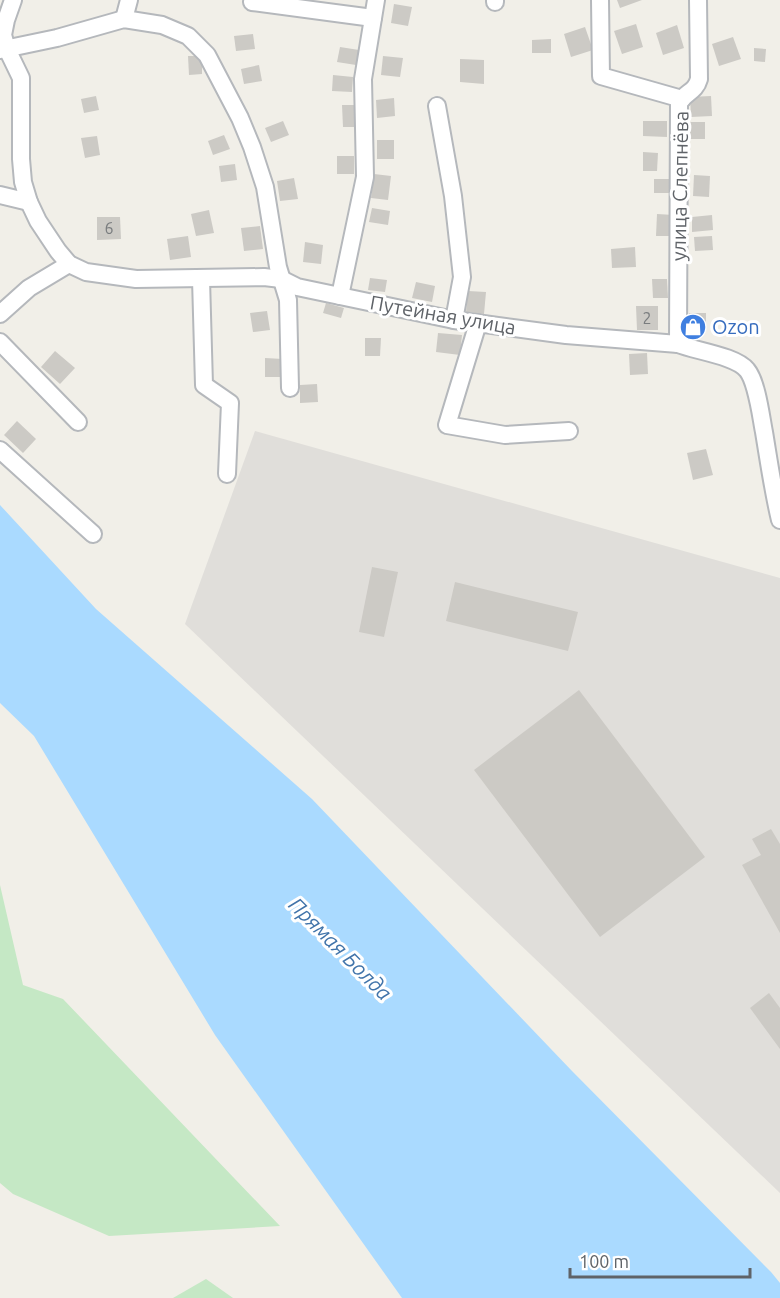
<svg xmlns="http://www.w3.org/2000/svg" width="780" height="1298" font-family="Ubuntu,sans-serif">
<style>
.industrial{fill:#e0deda}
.green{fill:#c5e8c5}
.water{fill:#aadaff}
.building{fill:#cccac5}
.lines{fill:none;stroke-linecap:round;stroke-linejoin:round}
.minor-casing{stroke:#b5b8bc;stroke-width:20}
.minor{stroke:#fff;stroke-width:16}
.labels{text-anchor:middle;stroke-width:6;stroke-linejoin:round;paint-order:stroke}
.number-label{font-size:16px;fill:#7a7d7f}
.street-label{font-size:20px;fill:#5f6368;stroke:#fff}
.shop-label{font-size:20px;fill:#366cbe;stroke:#fff;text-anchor:start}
.water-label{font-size:21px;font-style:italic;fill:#4174aa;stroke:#fff}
</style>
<rect width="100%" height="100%" fill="#f1efe8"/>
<!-- industrial -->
<polygon class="industrial" points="255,431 780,578 780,1193 185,624"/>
<!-- green -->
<g class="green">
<polygon points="0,885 23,985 63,999 280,1226 109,1236 13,1194 0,1183"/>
<polygon points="206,1279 233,1298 173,1298"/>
</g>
<!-- water -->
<polygon class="water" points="0,505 96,609 312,799 572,1071 771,1272 780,1283 780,1298 402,1298 215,1035 34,736 0,703"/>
<!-- building -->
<g class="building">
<polygon points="617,0 642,0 620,8"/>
<polygon points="394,4 412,7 408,26 391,23"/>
<polygon points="636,24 643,47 622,54 614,31"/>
<polygon points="677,25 684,48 663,55 656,33"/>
<polygon points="585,27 593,50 571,57 564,34"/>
<polygon points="253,34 255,49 236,51 234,36"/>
<polygon points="733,37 741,59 719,66 712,44"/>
<polygon points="551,39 551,53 532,53 532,40"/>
<polygon points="340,47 359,50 356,65 337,62"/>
<polygon points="754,48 766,49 765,62 754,61"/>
<polygon points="188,56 202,56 202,74 189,75"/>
<polygon points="383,56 403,58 400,77 381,75"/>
<polygon points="460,59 484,60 484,84 460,82"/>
<polygon points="259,65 262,81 244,84 241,69"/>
<polygon points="333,75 353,77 352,92 332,91"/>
<polygon points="96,96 99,110 84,113 81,99"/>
<polygon points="711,96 712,116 691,117 690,97"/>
<polygon points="394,98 395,116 377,118 376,100"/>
<polygon points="342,105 357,105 358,127 343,127"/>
<polygon points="283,121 289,135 271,142 265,128"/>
<polygon points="643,121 667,121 667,137 643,136"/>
<rect x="688" y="122" width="17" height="17"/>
<polygon points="224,135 230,149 213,155 208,141"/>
<polygon points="97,136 100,155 85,158 81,138"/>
<rect x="377" y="140" width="17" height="19"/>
<polygon points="643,152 658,153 657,171 643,171"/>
<rect x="337" y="156" width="17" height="18"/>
<polygon points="235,164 237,180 221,182 219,166"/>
<polygon points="374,174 391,176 388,200 371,198"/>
<polygon points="694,175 710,176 709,197 693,196"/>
<polygon points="294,178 298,199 280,201 277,181"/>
<rect x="654" y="179" width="18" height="14"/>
<polygon points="372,208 390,211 388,225 369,222"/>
<polygon points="209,210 214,233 196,236 191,214"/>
<polygon points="657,214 674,215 673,236 656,236"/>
<polygon points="712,215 713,230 692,232 692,217"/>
<polygon points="97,217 120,217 121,239 97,240"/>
<polygon points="260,226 263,249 244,251 241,228"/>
<polygon points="188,236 191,257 170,260 167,239"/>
<polygon points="712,236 713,250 695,251 694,237"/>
<polygon points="305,242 323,245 321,264 303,262"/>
<polygon points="635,247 636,267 612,268 611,249"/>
<polygon points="370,278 387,280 385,292 368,290"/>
<polygon points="652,279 667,279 668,298 653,298"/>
<polygon points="416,282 435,286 432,302 412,298"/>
<polygon points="468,291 486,292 484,314 466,312"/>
<polygon points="326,303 344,308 341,318 323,313"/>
<polygon points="636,306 658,306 658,330 637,330"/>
<polygon points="267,311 270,330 253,332 250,313"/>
<rect x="689" y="313" width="17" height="17"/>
<polygon points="438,333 462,335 460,355 436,352"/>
<polygon points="365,338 381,338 380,356 365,356"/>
<polygon points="55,351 75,368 60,384 41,367"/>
<polygon points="647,353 648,374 630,375 629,354"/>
<polygon points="265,358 283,359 283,377 265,377"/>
<polygon points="317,384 318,402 300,403 300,385"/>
<polygon points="17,421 36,439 23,453 4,435"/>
<polygon points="706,449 713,475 693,480 687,453"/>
<polygon points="372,567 398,572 384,637 359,632"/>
<polygon points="455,582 578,612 568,651 446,621"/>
<polygon points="579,690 705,857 600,937 474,770"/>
<polygon points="771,829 780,844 780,933 742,865 761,855 752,839"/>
<polygon points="769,993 780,1008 780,1049 750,1008"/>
</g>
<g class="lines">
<defs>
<g id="minor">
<path d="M 13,0 L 6,20 L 3,35 L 7,49 L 21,78 L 21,159 L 23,182 L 29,202 L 38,221 L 58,251 L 69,264 L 86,272 L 136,279 L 264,277 L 281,279 L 297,287 L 454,320 L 566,335 L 678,344 C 696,351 736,356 747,370 C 757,382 761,417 764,432 C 769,462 773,491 780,520"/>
<polyline points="495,0 495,2"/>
<polyline points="600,0 601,76 682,99"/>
<polyline points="252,2 373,18"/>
<polyline points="124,19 129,0"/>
<polyline points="0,50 57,38 124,19 162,25 188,36 207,55 240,118 252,147 265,187 278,267 288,300 290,388"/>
<polyline points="437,106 453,196 462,277 454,320"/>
<polyline points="0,195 29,202"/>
<polyline points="201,279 204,385 230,403 227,474"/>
<polyline points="340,296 365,177 363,79 376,0"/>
<polyline points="0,314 29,288 69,264"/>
<polyline points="478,323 447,425 505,435 569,431"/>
<polyline points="0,342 78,422"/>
<path d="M 678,344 L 679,103 C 686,91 695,93 699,79 L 698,0"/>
<polyline points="0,450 93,534"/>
</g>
</defs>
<!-- minor casing -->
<use href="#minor" class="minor-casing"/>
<!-- minor -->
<use href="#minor" class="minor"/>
</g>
<!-- icons -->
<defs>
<symbol id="shop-disc" viewBox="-11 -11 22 22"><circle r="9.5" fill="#3f7fe0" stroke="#fff"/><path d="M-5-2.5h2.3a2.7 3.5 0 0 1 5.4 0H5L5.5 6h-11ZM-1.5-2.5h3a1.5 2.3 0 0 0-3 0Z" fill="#fff"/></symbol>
</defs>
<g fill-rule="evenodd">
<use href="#shop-disc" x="678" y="312" width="30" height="30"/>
</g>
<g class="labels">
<!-- number labels -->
<g class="number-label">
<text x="109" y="234">6</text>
<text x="647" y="324">2</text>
</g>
<!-- street labels -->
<g class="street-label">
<text transform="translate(680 186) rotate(-89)" y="7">улица Слепнёва</text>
<text transform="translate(443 315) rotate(10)" y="7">Путейная улица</text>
</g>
<!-- shop labels -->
<g class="shop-label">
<text x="712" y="334">Ozon</text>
</g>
<!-- water labels -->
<g class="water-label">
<text transform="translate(340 949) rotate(45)" y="7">Прямая Болда</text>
</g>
</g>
<!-- scale -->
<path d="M570 1268v9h180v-9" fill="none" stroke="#5f6368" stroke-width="3"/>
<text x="579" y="1268" font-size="18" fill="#5f6368" stroke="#ffffff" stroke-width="4.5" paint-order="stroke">100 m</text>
</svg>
